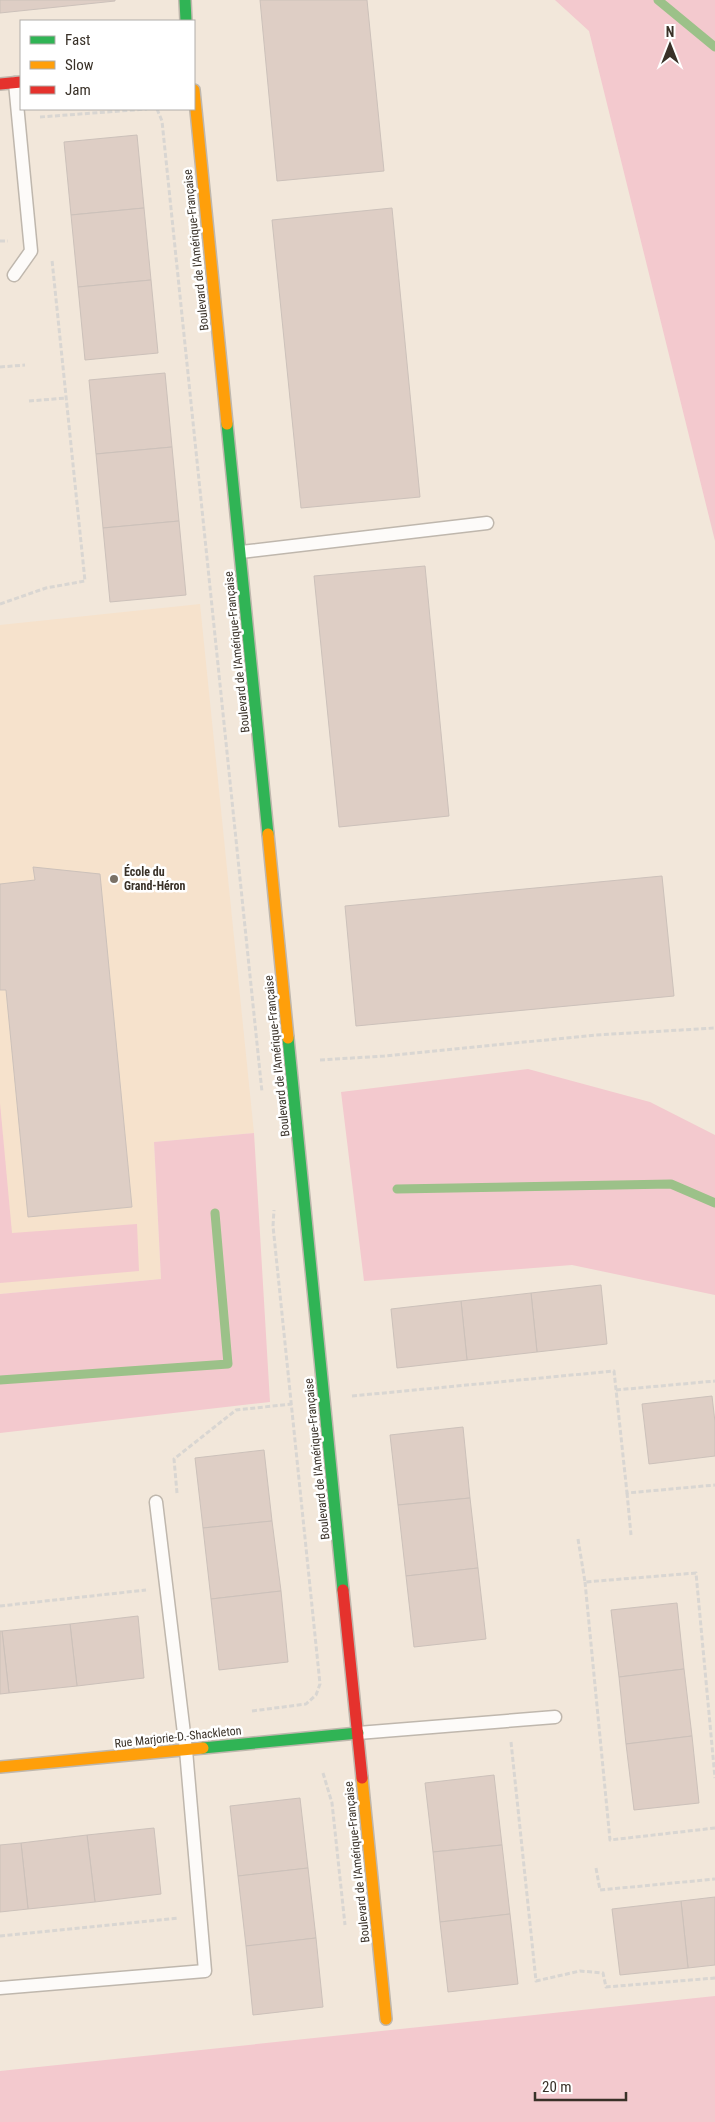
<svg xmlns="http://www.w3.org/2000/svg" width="715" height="2122" font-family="'Roboto Condensed',sans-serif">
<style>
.built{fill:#f6e2cc}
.green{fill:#f3c9ce}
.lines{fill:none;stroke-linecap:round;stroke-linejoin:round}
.stream{stroke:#9cc189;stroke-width:9}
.building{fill:#decec5;stroke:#ccc1ba}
.lane-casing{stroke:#bfb7ad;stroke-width:15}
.fast-casing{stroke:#bfb7ad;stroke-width:14}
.slow-casing{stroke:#bfb7ad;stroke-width:14}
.jam-casing{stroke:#bfb7ad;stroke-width:14}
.path{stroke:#d9d6d2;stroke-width:3;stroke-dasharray:5 2.5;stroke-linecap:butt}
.lane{stroke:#fdfbf9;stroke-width:12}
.fast{stroke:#30b455;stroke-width:11}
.slow{stroke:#ff9f0a;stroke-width:11}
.jam{stroke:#e5322d;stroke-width:11}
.poi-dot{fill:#7a7166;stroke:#fff;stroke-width:2}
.labels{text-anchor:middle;stroke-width:5;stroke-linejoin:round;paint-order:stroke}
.street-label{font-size:12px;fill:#393128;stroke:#fff}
.poi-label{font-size:12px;font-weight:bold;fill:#393128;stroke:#fff;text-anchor:start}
</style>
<rect width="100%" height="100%" fill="#f2e7da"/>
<!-- built -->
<polygon class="built" points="200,604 254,1133 154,1142 161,1279 0,1294 0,625"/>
<!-- green -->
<g class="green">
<polygon points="555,0 715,0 715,541 589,31"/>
<polygon points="528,1069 650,1102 715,1135 715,1295 572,1265 364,1281 341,1092"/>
<polygon points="0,1103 12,1233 137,1224 139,1271 0,1283"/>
<polygon points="254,1133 270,1402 0,1433 0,1294 161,1279 154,1142"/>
<polygon points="715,1996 715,2122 0,2122 0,2071"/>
</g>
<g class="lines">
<!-- stream -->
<g class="stream">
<polyline points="658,0 715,47"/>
<polyline points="397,1189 671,1184 715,1203"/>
<polyline points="0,1380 228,1364 215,1213"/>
</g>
</g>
<!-- building -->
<g class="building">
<polygon points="0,0 115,0 115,1 0,13"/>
<polygon points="260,0 367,0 384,171 277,181"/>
<polygon points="137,135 144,208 71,215 64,142"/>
<polygon points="144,208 151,280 78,287 71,215"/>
<polygon points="392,208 420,497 301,508 272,220"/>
<polygon points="151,280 158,353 85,360 78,287"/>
<polygon points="165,373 172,447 96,454 89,380"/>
<polygon points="172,447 179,521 103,528 96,454"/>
<polygon points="179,521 186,595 110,602 103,528"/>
<polygon points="425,566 449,816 339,827 314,576"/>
<polygon points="33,867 100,874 132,1207 28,1217 6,990 0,990 0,884 35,880"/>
<polygon points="662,876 674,996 356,1026 345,906"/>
<polygon points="601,1285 607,1344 537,1352 531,1293"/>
<polygon points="531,1293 537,1352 467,1360 461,1301"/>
<polygon points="461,1301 467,1360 397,1368 391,1309"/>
<polygon points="712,1396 715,1422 715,1456 649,1464 642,1404"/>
<polygon points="463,1427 470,1498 398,1505 390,1435"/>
<polygon points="264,1450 272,1521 203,1528 195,1458"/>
<polygon points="470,1498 478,1568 406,1576 398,1505"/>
<polygon points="272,1521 281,1591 211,1599 203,1528"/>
<polygon points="478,1568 486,1639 414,1647 406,1576"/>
<polygon points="281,1591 288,1662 219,1670 211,1599"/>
<polygon points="677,1603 684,1669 619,1677 611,1610"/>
<polygon points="138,1616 144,1678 77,1686 70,1624"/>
<polygon points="70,1624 77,1686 9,1693 2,1631"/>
<polygon points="0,1631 2,1631 9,1693 0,1694"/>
<polygon points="684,1669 692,1736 626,1744 619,1677"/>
<polygon points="692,1736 699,1803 634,1810 626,1744"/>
<polygon points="494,1775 502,1845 433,1852 425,1783"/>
<polygon points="300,1798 308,1868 238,1876 230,1806"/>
<polygon points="154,1828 161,1894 95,1902 87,1835"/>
<polygon points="87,1835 95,1902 28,1909 21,1843"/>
<polygon points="21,1843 28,1909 0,1912 0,1845"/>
<polygon points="502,1845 510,1914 440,1922 433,1852"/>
<polygon points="308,1868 316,1938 246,1946 238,1876"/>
<polygon points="715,1897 715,1965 688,1968 681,1901"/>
<polygon points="681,1901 688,1968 620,1975 612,1909"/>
<polygon points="510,1914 518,1984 448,1992 440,1922"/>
<polygon points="316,1938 323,2007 253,2015 246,1946"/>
</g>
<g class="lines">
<defs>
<g id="lane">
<polyline points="14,275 31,251 15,83"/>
<polyline points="241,552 487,523"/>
<polyline points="358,1733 555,1717"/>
<polyline points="0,1988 205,1971 186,1750 156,1502"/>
</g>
<g id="fast">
<polyline points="185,0 186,21"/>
<polyline points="227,424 268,834"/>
<polyline points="288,1038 343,1590"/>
<polyline points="203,1748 358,1733"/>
</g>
<g id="slow">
<polyline points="194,90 227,424"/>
<polyline points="268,834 288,1038"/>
<polyline points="0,1767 203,1748"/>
<polyline points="362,1778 386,2019"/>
</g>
<g id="jam">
<polyline points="0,84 21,82"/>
<polyline points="343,1590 362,1778"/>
</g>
</defs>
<!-- lane casing -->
<use href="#lane" class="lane-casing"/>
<!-- fast casing -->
<use href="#fast" class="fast-casing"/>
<!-- slow casing -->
<use href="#slow" class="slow-casing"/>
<!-- jam casing -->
<use href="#jam" class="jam-casing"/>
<!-- path -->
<g class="path">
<polyline points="157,109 162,121 262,1092"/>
<polyline points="40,117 147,109"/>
<polyline points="0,241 8,241"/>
<polyline points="0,367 25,365"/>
<polyline points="29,401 66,398"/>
<polyline points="0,604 46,588 85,581 52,260"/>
<polyline points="320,1060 384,1056 596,1035 715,1028"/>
<polyline points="616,1390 715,1381"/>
<polyline points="352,1396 614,1371 627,1493 715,1485"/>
<polyline points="177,1493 174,1459 236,1410 292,1404"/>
<polyline points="627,1493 631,1535"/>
<polyline points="578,1539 585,1582 696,1573 715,1778"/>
<polyline points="585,1582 610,1840 715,1828"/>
<polyline points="0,1606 146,1590"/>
<polyline points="252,1711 306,1704 316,1695 320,1684 273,1226 274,1210"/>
<polyline points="511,1742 536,1981 580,1971 603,1973 606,1987 715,1978"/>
<polyline points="323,1773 332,1803 345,1925"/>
<polyline points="596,1868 600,1890 715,1879"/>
<polyline points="0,1936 178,1918"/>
</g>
<!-- lane -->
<use href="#lane" class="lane"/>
<!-- fast -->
<use href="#fast" class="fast"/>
<!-- slow -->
<use href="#slow" class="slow"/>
<!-- jam -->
<use href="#jam" class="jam"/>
</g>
<!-- markers -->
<circle class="poi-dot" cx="114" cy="879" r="5"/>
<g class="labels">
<!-- street labels -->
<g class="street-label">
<text transform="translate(196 250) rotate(-96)" y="4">Boulevard de l'Amérique-Française</text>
<text transform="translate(237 652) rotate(-96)" y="4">Boulevard de l'Amérique-Française</text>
<text transform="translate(277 1056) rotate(-96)" y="4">Boulevard de l'Amérique-Française</text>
<text transform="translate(317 1459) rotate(-96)" y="4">Boulevard de l'Amérique-Française</text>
<text transform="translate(178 1737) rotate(-6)" y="4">Rue Marjorie-D.-Shackleton</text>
<text transform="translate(357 1862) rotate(-96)" y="4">Boulevard de l'Amérique-Française</text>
</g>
<!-- poi labels -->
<g class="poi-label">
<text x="124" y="876">École du<tspan x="124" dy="14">Grand-Héron</tspan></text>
</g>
</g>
<!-- legend -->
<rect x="20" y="20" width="175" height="90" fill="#ffffff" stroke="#b0ada9"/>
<rect x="30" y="36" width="25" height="8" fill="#30b455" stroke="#b0ada9"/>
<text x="65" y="45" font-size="15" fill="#393128">Fast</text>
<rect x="30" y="61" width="25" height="8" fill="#ff9f0a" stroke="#b0ada9"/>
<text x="65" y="70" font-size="15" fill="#393128">Slow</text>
<rect x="30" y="86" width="25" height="8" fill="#e5322d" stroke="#b0ada9"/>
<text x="65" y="95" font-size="15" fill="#393128">Jam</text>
<!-- north arrow -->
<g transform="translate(670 45)" stroke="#ffffff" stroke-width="4" paint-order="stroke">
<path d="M0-4L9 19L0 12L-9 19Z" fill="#393128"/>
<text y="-8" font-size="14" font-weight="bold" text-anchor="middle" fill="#393128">N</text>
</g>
<!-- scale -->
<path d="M535 2092v8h91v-8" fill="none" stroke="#393128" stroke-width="2.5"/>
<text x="542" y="2092" font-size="15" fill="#393128" stroke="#ffffff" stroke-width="4" paint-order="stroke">20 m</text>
</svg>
